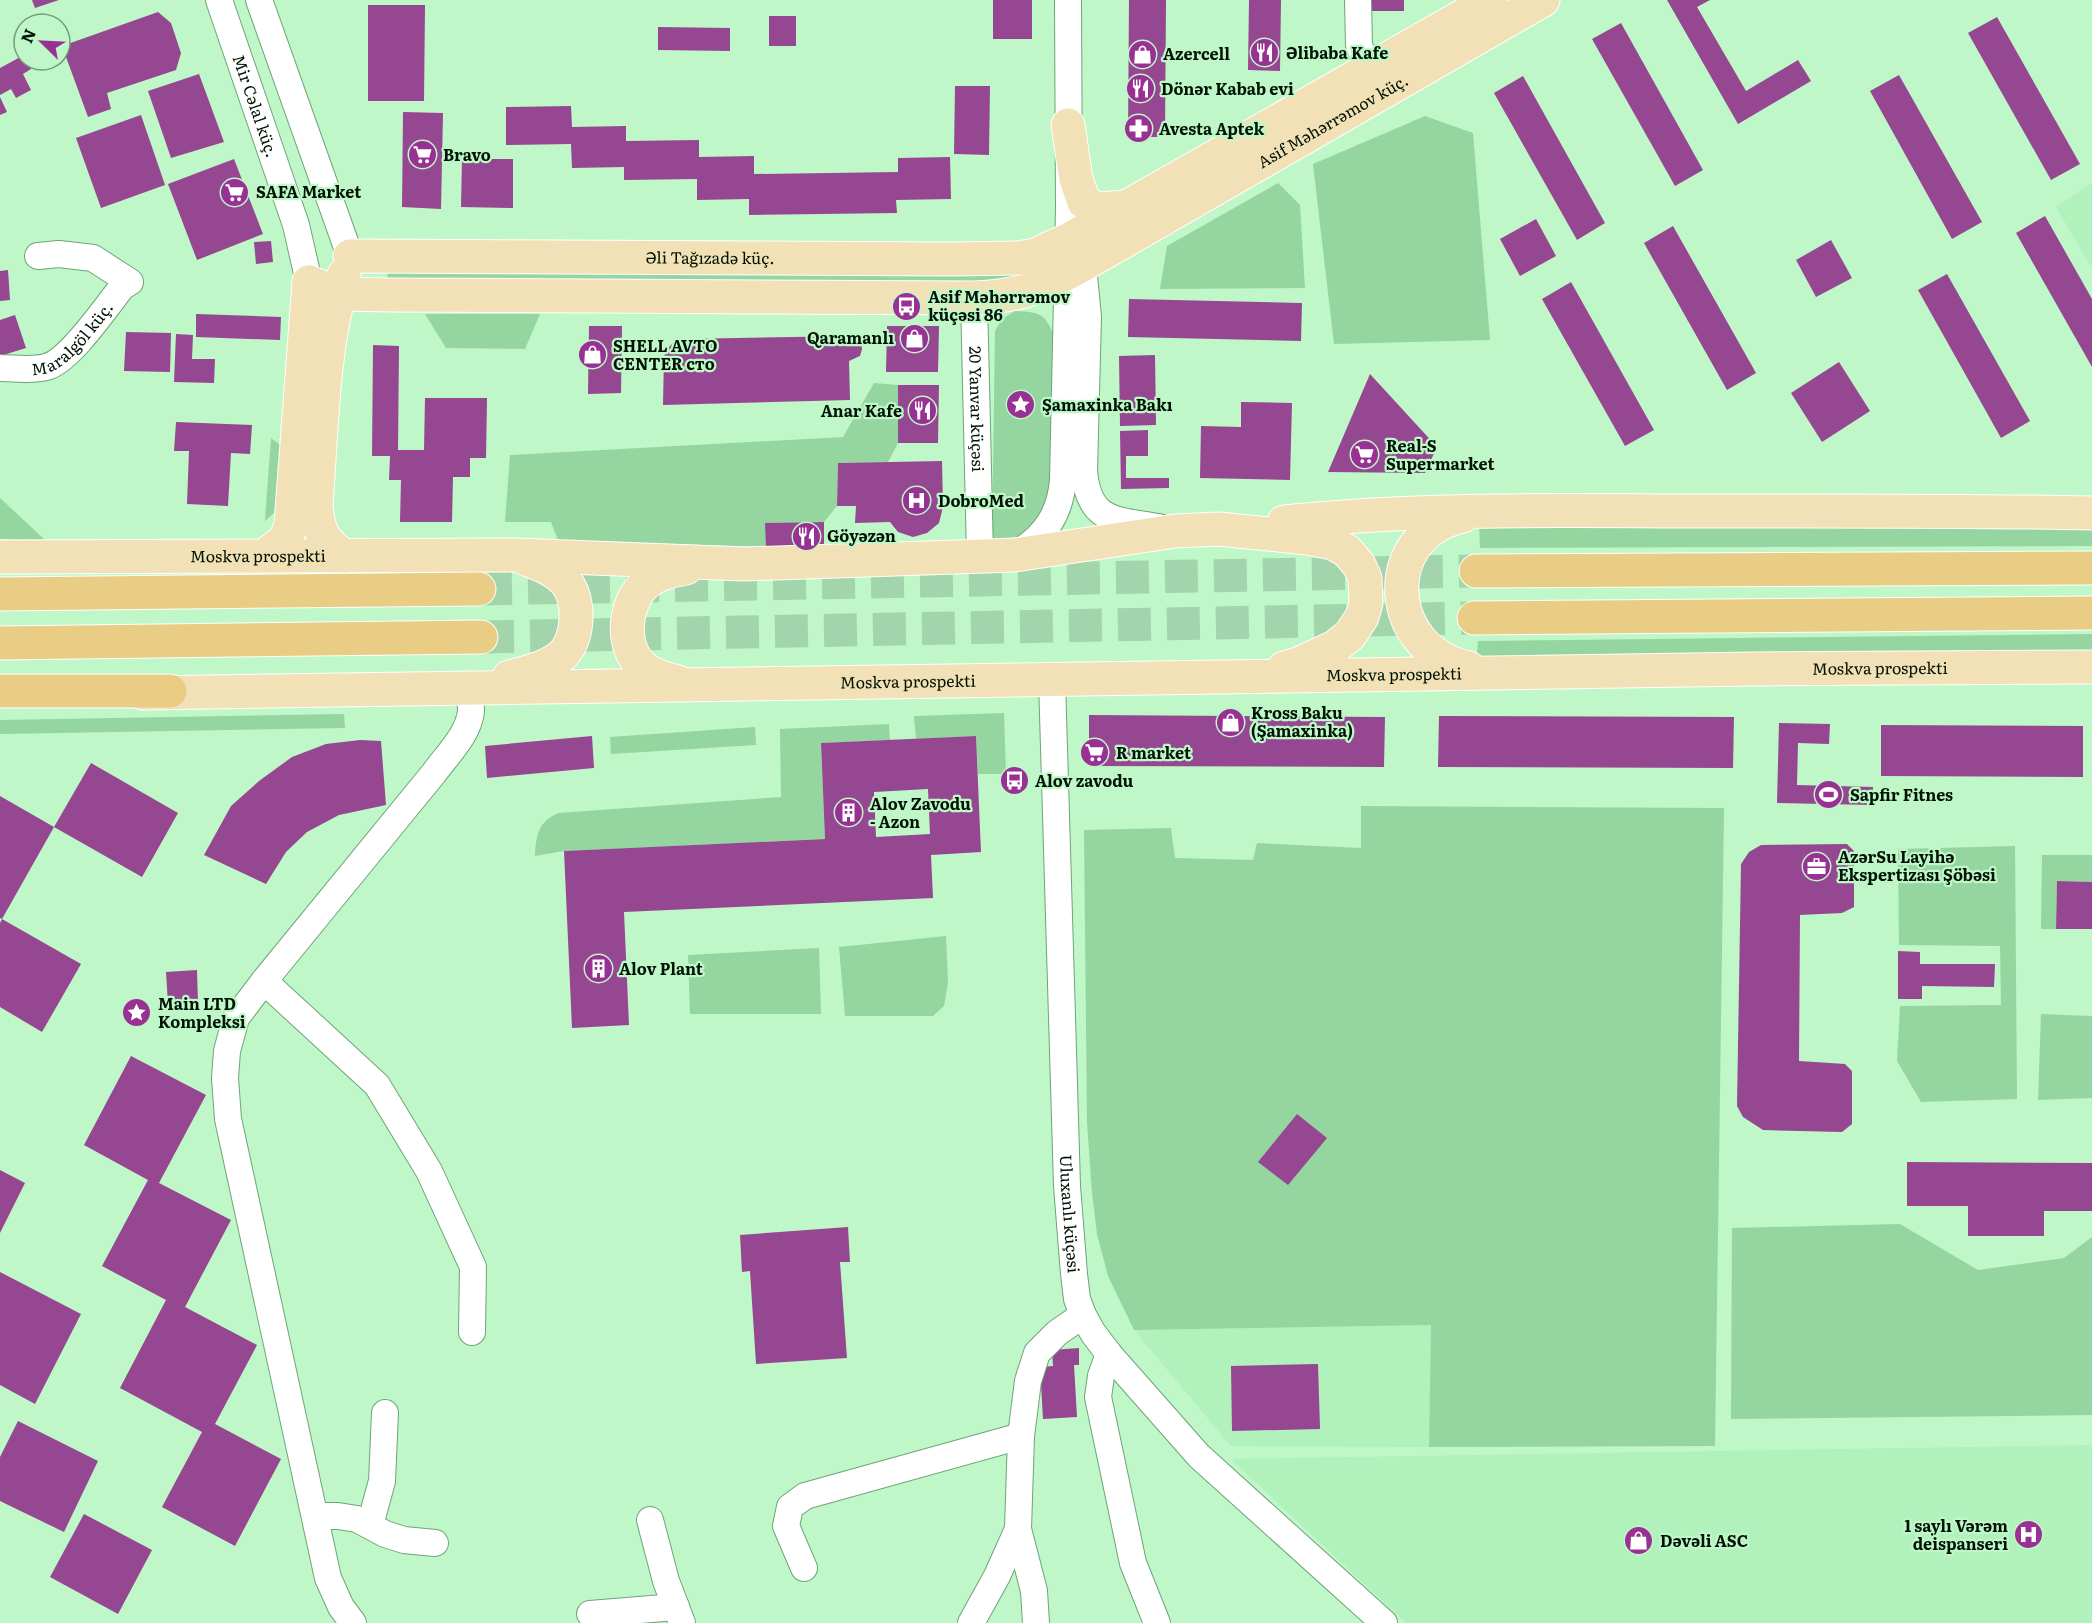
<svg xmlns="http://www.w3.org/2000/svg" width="2092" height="1623" font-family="Literata,serif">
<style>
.built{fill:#b1f1bc}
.green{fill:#95d5a0}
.building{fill:#954791;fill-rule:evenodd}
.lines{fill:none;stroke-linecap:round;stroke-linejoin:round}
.highway-tunnel{stroke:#a2d5ab;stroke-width:33;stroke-dasharray:33 16;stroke-linecap:butt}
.minor-casing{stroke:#6ea478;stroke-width:28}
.major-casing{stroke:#fff;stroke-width:35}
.highway-casing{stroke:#fff;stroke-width:35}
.minor{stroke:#fff;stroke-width:26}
.major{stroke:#f2e1b6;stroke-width:33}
.highway{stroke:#e9cd85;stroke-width:33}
.labels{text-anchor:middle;stroke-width:4.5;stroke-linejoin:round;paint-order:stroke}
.poi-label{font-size:16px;font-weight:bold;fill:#011304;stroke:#bff7c8;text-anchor:start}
.street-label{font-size:16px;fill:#011304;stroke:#bff7c8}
</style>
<rect width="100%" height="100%" fill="#bff7c8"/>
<!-- built -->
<g class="built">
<polygon points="2092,183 2092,268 2056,207"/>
<polygon points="1431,1325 1429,1447 1231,1446 1134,1330"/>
<polygon points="2092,1445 2092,1623 1406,1623 1231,1459"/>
</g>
<!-- green -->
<g class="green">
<polygon points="1425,116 1473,133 1490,340 1334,344 1313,164"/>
<polygon points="1278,183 1300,205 1305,288 1160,289 1167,246"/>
<polygon points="1045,261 1012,282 387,282 388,268"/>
<path d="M 1015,311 C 1039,312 1045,313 1054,336 L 1054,475 L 1049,502 L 1033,530 L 1018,537 L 992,539 L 995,331 L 1002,319 Z"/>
<polygon points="425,314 540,314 525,349 446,348"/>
<polygon points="874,383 898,385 898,443 888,462 838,463 837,506 824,522 766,523 766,547 558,540 551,522 505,522 510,455 843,437"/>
<polygon points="271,438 283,447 278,509 265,521"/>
<polygon points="0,498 45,540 0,539"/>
<polygon points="1479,522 2092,526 2092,546 1480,548"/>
<polygon points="2092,634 2092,653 1477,656 1478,641"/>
<polygon points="1004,713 1006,774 978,774 976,736 916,739 914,716"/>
<polygon points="344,714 345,728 0,734 0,720"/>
<path d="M 889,724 L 890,740 L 821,743 L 825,839 L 564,851 L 535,856 C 536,836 538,821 559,813 L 781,797 L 780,729 Z"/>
<polygon points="755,727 756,745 611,754 610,737"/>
<polygon points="1361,806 1724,808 1715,1446 1429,1447 1431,1325 1134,1330 1108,1276 1097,1234 1092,1193 1087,1122 1084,830 1171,828 1175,858 1253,860 1257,843 1361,848"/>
<polygon points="2015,846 2017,1099 1921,1102 1897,1061 1900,1006 2001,1005 2000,946 1899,945 1898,849"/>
<polygon points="2042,855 2092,855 2092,882 2057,881 2056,929 2041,929"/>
<polygon points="946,936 948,983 944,1006 933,1016 845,1016 839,947"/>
<polygon points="819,948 821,1014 690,1014 688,955"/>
<polygon points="2041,1014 2092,1016 2092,1098 2038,1100"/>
<polygon points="1900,1224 1978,1270 2064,1258 2092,1237 2092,1415 1731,1419 1732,1228"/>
</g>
<!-- building -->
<g class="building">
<polygon points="32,0 59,0 35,8"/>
<rect x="993" y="0" width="39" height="39"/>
<polygon points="1129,0 1166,0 1165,137 1128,137"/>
<polygon points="1249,0 1281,0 1280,71 1248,70"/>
<rect x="1372" y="0" width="32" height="11"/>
<polygon points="1667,0 1710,0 1697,7 1746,91 1798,60 1811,81 1738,124"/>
<polygon points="368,5 425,5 424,101 368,101"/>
<polygon points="158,12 171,23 181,53 176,70 107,93 111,109 88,117 62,46"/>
<rect x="769" y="16" width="27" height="30"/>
<polygon points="1997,17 2080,164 2051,180 1968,33"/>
<polygon points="1621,23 1703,170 1675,186 1592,39"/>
<polygon points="658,27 730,28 730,51 658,50"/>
<polygon points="24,55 24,60 27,60 31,69 23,74 31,90 16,98 11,89 0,95 0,68"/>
<polygon points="199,74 224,142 171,158 148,91"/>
<polygon points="1899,75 1982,222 1952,239 1870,91"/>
<polygon points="1523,76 1605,223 1577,240 1494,93"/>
<polygon points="955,86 990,86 989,155 954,154"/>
<polygon points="0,97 7,112 0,115"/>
<polygon points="571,106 572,127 626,126 626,141 699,140 699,157 754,156 754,174 898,172 898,158 950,157 951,199 896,200 897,213 749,215 749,199 697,200 697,179 624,180 624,167 572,168 571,144 506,145 506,107"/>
<polygon points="403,112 443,113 441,209 402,207"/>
<polygon points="141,115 165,185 101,208 76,138"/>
<polygon points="234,159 263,234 197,260 168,184"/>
<polygon points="462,159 513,159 513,208 461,207"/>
<polygon points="2045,216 2092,299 2092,367 2016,233"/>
<polygon points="1536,219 1556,256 1520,276 1500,239"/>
<polygon points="1673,226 1756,373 1727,390 1644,243"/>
<polygon points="1831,240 1852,278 1816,297 1796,260"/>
<polygon points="271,241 273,262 256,264 254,242"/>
<polygon points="8,270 10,300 0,301 0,271"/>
<polygon points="1947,274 2030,421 2001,438 1918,290"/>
<polygon points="1571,282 1654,430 1625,446 1542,299"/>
<polygon points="1129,299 1302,303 1301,341 1128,337"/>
<polygon points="196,314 281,317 280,340 196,337"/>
<polygon points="15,315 26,348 0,356 0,320"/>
<polygon points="589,326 622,326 621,393 588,394"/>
<polygon points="887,326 939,326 938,372 886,372"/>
<polygon points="126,332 171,333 170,372 124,371"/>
<polygon points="176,334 193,335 192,359 215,359 214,383 174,382"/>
<polygon points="854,336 861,342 862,349 860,356 849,361 850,400 663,405 664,356 668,348 674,342 682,339"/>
<polygon points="373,345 399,346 398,450 424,450 425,398 487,398 486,458 470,458 470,477 453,477 452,522 400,522 401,480 389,480 390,456 372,456"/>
<polygon points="1155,355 1156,425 1120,426 1119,356"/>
<polygon points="1839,362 1870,411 1822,442 1791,393"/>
<polygon points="1370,374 1437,447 1425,473 1328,472"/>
<polygon points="898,385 939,385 938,443 898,443"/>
<polygon points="1241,402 1292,403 1290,480 1200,478 1201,426 1241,427"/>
<polygon points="176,422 252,425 250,454 231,453 228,506 187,504 189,451 174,451"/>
<polygon points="1148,430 1148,456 1126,456 1126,478 1169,478 1169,488 1121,489 1120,431"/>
<polygon points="942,461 943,507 939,523 927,533 913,537 898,532 890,522 855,523 856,506 837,506 838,463"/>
<polygon points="824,522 824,546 766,547 765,523"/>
<polygon points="1089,715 1385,717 1384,767 1089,766"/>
<polygon points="1439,716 1734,717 1733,768 1438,767"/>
<polygon points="1779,723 1830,724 1829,744 1798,743 1797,785 1873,787 1873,805 1777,803"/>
<polygon points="1881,725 2083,726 2083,777 1881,776"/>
<polygon points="592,736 594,768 487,778 485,746"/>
<path d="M 976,736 L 981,852 L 931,855 L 933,898 L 624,912 L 629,1025 L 572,1028 L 564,851 L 825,839 L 821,743 ZM 928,789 L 930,834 L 876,837 L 874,792 Z"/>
<polygon points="360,740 381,741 386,805 339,815 307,832 286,852 266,884 204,855 231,806 259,781 292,757 326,744"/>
<polygon points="91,763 178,813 142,877 54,827"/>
<polygon points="0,796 54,827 2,919 0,918"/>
<polygon points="1847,844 1854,851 1854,907 1842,913 1800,915 1799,1061 1845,1064 1852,1071 1852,1124 1842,1132 1763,1130 1743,1117 1737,1106 1741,864 1749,852 1761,845"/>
<polygon points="2057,881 2092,882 2092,929 2056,929"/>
<polygon points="2,919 81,964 42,1032 0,1007 0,923"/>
<polygon points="1898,951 1920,952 1920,964 1995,964 1994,987 1922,986 1922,999 1898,999"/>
<polygon points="197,970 198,1003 168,1004 166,972"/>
<polygon points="131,1056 206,1095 159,1183 231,1220 185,1307 257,1345 215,1424 281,1459 235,1546 162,1507 202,1432 120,1388 166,1300 102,1266 148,1180 84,1145"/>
<polygon points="1297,1114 1327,1138 1288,1185 1258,1162"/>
<polygon points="1907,1162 2092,1163 2092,1211 2044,1211 2044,1236 1968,1236 1968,1206 1907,1206"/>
<polygon points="0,1170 25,1183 0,1233"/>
<polygon points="848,1227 850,1262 840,1262 847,1358 756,1364 750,1271 742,1272 740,1235"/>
<polygon points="0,1272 81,1314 35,1404 0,1385"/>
<polygon points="1079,1348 1079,1365 1074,1365 1077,1417 1043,1419 1040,1367 1053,1366 1052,1350"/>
<polygon points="1318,1364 1320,1429 1232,1431 1231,1366"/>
<polygon points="18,1421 98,1461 64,1532 0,1501 0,1457"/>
<polygon points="84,1514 152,1550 118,1614 50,1577"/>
</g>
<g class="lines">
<!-- highway-tunnel -->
<g class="highway-tunnel">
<polyline points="479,589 1476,571"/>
<polyline points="481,637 1474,618"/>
</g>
<defs>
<g id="minor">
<path id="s1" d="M 219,0 L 296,225 L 309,282"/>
<polyline points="259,0 350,256"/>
<polyline points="1358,0 1359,45 1369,71"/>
<path d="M 1074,251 L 1084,276 L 1088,317 L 1084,471 C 1089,525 1118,519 1162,528"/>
<path id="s2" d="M 974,298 L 980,556"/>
<path id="s3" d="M 0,368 C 14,368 32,371 46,367 C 69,362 106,307 122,287 L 130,282 L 93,258 L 59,254 L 38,256"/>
<path d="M 1016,554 C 1045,536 1060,515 1063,480 L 1069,207 L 1068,0"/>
<path id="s4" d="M 1052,680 L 1067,1186 L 1074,1274 L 1077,1299 L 1083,1315 L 1093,1333 L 1109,1354 L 1199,1456 L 1384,1623"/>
<polyline points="264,981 377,1085 429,1171 473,1267 472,1332"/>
<polyline points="1109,1354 1101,1376 1098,1397 1133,1563 1157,1623"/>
<polyline points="315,1516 338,1516 357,1519 385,1534 404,1540 435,1543"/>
<polyline points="650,1520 666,1581 682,1623"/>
<polyline points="370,1525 382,1481 385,1413"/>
<polyline points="1018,1529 1034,1591 1036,1623"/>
<polyline points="804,1568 786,1526 790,1507 805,1496 1021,1436"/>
<polyline points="590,1614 676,1607"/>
<path d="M 353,1623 L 341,1607 L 328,1578 L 228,1119 L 225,1078 L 227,1051 L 236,1018 L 264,981 L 434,773 C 447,755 469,734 471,711 C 471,703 470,695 469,687"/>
<polyline points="971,1623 997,1576 1018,1529 1021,1436 1028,1381 1037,1353 1057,1333 1083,1315"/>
</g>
<g id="major">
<polyline points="1068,125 1076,179 1084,202 1098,209 1126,207"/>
<path id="s5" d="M 350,256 L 951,259 L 1019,258 L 1035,255 L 1068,240 L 1491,0"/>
<path d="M 344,275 C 322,349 322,427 316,504 C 318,531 322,540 344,556"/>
<path id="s6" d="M 309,282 L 338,294 L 390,295 L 974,298 C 1021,296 1040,288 1081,266 L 1543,0"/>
<path d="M 1463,516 C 1377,534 1384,651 1469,668"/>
<path d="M 1284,522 C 1411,509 1538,510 1665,511 C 1808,511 1950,510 2092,513"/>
<polyline points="264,556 286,539 291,524 309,282"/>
<path id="s7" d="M 0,557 L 517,555 L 744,564 L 1015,555 L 1175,531 L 1219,529 L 1307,538 L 1333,543 L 1347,551 L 1359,565 L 1365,578 L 1366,603 L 1362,617 L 1350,635 L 1335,647 L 1298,664 L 1284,668"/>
<path d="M 509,677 C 526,673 546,668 560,657 C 580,642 581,598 565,581 C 554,569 538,564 524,558"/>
<path d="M 678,682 C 667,679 657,677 648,671 C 620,653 622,607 644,585 C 655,574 671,571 686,568"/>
<path id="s8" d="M 143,693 L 1754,669 L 2092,667"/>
</g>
<g id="highway">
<polyline points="1476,571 2092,568"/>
<polyline points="0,594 479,589"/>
<polyline points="1474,618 2092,613"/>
<polyline points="0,643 481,637"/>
<polyline points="0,691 170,691"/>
</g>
</defs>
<!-- minor casing -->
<use href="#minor" class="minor-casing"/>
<!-- major casing -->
<use href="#major" class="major-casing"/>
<!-- highway casing -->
<use href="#highway" class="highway-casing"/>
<!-- minor -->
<use href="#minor" class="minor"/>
<!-- major -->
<use href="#major" class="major"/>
<!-- highway -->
<use href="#highway" class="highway"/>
</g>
<!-- icons -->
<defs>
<symbol id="restaurant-disc" viewBox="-11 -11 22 22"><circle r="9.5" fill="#993195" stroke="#bff7c8"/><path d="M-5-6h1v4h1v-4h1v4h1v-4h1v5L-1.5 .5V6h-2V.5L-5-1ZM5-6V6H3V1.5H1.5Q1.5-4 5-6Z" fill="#fff"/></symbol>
<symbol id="shop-disc" viewBox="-11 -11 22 22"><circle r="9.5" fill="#993195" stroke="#bff7c8"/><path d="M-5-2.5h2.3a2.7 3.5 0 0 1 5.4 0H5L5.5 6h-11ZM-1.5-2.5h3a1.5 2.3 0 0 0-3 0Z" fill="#fff"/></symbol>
<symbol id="pharmacy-disc" viewBox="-11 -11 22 22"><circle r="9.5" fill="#993195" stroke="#bff7c8"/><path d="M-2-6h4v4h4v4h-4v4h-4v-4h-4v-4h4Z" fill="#fff"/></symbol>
<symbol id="supermarket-disc" viewBox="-11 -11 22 22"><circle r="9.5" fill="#993195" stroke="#bff7c8"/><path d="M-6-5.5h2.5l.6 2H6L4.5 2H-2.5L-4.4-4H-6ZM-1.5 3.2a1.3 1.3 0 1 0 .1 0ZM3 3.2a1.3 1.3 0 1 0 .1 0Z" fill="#fff"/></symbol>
<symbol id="bus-disc" viewBox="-11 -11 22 22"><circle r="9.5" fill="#993195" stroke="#bff7c8"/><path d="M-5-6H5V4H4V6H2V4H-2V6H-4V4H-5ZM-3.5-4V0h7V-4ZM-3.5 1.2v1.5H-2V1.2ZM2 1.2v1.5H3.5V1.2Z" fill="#fff"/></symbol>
<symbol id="sight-disc" viewBox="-11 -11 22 22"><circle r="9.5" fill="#993195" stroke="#bff7c8"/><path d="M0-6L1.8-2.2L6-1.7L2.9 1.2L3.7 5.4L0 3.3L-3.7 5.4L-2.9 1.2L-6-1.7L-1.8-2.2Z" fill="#fff"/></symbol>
<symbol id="hospital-disc" viewBox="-11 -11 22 22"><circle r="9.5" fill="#993195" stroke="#bff7c8"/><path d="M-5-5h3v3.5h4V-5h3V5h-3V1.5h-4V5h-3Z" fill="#fff"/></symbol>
<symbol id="stadium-disc" viewBox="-11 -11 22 22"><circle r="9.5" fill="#993195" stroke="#bff7c8"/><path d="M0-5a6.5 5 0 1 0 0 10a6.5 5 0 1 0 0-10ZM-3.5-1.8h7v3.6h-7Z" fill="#fff"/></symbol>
<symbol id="building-disc" viewBox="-11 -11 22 22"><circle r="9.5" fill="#993195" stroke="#bff7c8"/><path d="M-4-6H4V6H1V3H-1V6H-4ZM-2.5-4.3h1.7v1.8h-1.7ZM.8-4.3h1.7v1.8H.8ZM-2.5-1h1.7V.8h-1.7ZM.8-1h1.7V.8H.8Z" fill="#fff"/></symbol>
<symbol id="office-disc" viewBox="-11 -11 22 22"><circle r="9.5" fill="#993195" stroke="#bff7c8"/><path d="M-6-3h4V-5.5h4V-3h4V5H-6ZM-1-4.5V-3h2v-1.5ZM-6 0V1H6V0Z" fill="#fff"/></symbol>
</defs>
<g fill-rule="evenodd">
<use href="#restaurant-disc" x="1248" y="36" width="33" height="33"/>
<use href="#shop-disc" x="1126" y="38" width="33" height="33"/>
<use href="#restaurant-disc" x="1124" y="72" width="33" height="33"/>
<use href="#pharmacy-disc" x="1122" y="112" width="33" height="33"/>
<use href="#supermarket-disc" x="406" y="138" width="33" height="33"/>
<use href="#supermarket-disc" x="218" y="176" width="33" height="33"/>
<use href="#bus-disc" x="890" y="290" width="33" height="33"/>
<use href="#shop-disc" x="898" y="322" width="33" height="33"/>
<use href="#shop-disc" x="576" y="338" width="33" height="33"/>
<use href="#sight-disc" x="1004" y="388" width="33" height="33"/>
<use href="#restaurant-disc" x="906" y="394" width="33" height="33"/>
<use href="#supermarket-disc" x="1348" y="438" width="33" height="33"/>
<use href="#hospital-disc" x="900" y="484" width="33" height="33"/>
<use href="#restaurant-disc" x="790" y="520" width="33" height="33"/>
<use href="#shop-disc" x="1214" y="706" width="33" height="33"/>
<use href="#supermarket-disc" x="1078" y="736" width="33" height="33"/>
<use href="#bus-disc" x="998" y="764" width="33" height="33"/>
<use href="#stadium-disc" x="1812" y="778" width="33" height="33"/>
<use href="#building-disc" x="832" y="796" width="33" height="33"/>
<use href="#office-disc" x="1800" y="850" width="33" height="33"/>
<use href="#building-disc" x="582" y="952" width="33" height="33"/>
<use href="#sight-disc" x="120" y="996" width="33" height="33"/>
<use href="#hospital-disc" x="2012" y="1518" width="33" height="33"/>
<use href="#shop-disc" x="1622" y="1524" width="33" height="33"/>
</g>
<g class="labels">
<!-- poi labels -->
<g class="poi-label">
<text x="1286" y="59">Əlibaba Kafe</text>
<text x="1163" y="60">Azercell</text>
<text x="1161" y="95">Dönər Kabab evi</text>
<text x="1159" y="135">Avesta Aptek</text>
<text x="443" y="161">Bravo</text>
<text x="256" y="198">SAFA Market</text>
<text x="928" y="303">Asif Məhərrəmov<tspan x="928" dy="18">küçəsi 86</tspan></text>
<text x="894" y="344" text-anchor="end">Qaramanlı</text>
<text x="613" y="352">SHELL AVTO<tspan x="613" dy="18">CENTER сто</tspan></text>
<text x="1042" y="411">Şamaxinka Bakı</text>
<text x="902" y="417" text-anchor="end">Anar Kafe</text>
<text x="1386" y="452">Real-S<tspan x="1386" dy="18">Supermarket</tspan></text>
<text x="938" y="507">DobroMed</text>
<text x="827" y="542">Göyəzən</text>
<text x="1251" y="719">Kross Baku<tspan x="1251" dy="18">(Şamaxinka)</tspan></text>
<text x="1116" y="759">R market</text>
<text x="1035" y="787">Alov zavodu</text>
<text x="1850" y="801">Sapfir Fitnes</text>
<text x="870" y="810">Alov Zavodu<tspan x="870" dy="18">- Azon</tspan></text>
<text x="1838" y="863">AzərSu Layihə<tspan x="1838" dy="18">Ekspertizası Şöbəsi</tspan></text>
<text x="619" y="975">Alov Plant</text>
<text x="158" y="1010">Main LTD<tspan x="158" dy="18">Kompleksi</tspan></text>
<text x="2008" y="1532" text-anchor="end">1 saylı Vərəm<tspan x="2008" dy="18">deispanseri</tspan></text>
<text x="1660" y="1547">Dəvəli ASC</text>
</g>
<!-- street labels -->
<g class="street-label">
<text dy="6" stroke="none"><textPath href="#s1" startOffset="112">Mir Cəlal küç.</textPath></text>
<text dy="6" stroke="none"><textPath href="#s6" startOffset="1071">Asif Məhərrəmov küç.</textPath></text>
<text dy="6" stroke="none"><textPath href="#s5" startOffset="360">Əli Tağızadə küç.</textPath></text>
<text dy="6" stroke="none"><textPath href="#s3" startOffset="84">Maralgöl küç.</textPath></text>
<text dy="6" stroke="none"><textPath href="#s2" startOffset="111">20 Yanvar küçəsi</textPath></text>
<text dy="6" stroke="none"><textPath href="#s7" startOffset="258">Moskva prospekti</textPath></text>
<text dy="6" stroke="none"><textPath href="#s8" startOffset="1737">Moskva prospekti</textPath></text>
<text dy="6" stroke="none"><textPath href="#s8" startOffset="1251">Moskva prospekti</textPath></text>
<text dy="6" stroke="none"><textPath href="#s8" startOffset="765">Moskva prospekti</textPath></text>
<text dy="6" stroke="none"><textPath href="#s4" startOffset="534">Uluxanlı küçəsi</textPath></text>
</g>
</g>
<!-- north arrow -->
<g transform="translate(42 42) rotate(294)"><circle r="28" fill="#bff7c8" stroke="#739c7a" stroke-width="1.5"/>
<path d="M0-4.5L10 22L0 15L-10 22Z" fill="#993195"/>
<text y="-9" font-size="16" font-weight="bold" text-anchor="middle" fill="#011304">N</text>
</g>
</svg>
